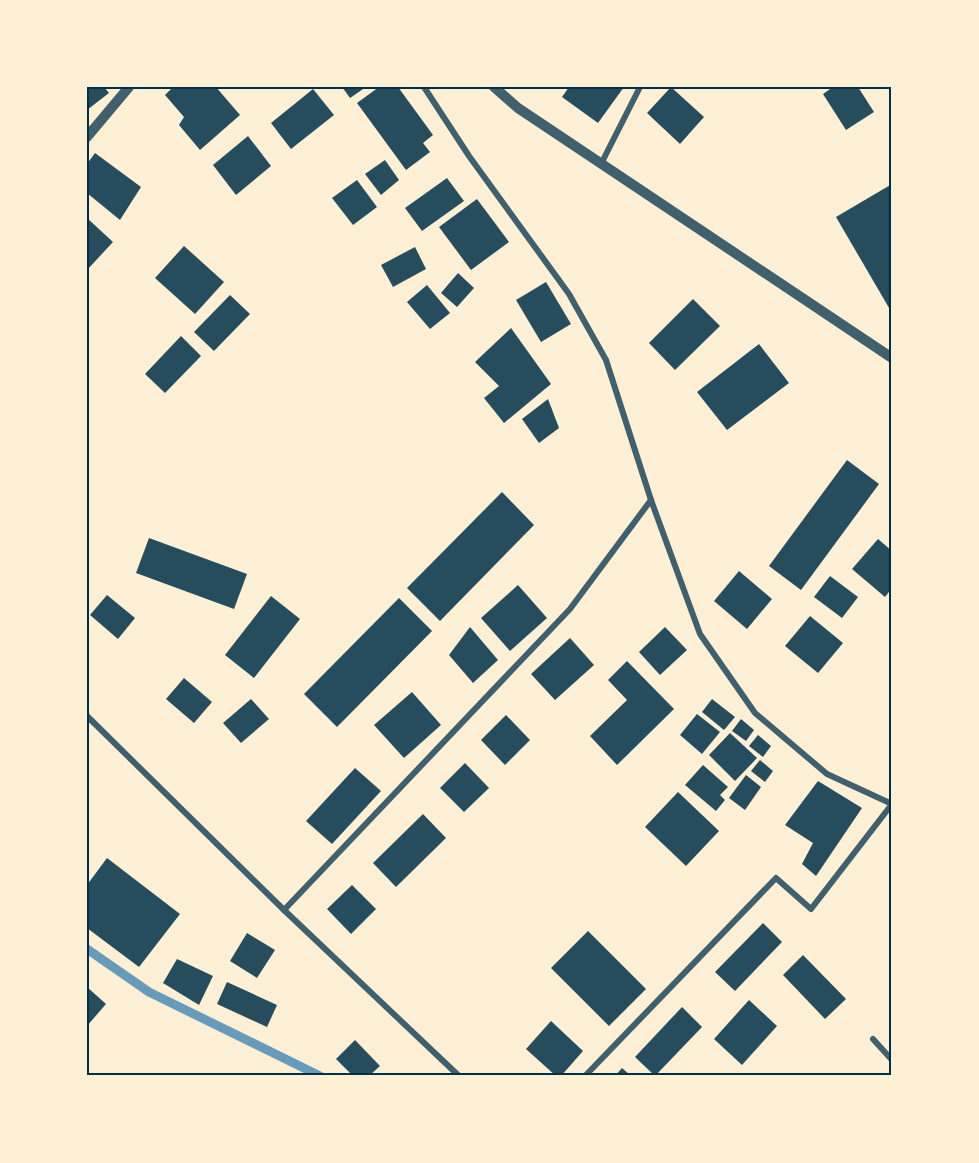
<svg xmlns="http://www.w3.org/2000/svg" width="979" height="1163" font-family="Overpass,sans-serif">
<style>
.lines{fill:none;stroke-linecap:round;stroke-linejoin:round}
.stream{stroke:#669bbc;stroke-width:9}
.building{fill:#264d5e}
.minor{stroke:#3f606c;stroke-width:6}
.tertiary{stroke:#3f606c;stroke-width:10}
.neatline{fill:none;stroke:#003049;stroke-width:2}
</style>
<rect width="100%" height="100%" fill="#fdf0d5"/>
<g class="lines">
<!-- stream -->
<polyline class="stream" points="87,949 149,992 320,1076"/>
</g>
<!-- building -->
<g class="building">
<polygon points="87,87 104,87 109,93 87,110"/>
<polygon points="173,87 216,87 240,115 200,150 179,125 184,117 165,95"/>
<polygon points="342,87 366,87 350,98"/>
<polygon points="379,87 398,87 433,135 423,143 430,152 406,170 357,103"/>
<polygon points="569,87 624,87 598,123 562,97"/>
<polygon points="671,87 704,117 680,144 647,113"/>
<polygon points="833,87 858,87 874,112 846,130 823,94"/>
<polygon points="313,89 334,115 291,149 271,123"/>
<polygon points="248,136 271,166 236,195 213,165"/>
<polygon points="95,153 141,187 120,220 87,193 87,164"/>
<polygon points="385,160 399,180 381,195 365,174"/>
<polygon points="447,178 464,201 422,231 405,208"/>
<polygon points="357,180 377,207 353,225 332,198"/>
<polygon points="892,184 892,313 836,217"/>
<polygon points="477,199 509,242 471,270 439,227"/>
<polygon points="87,218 113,242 87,270"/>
<polygon points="184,246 224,282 195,314 155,278"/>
<polygon points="415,247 426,269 393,287 381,265"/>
<polygon points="458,273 474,288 457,307 441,293"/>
<polygon points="546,282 571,324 541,342 516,300"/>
<polygon points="427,285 450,313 430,329 407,302"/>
<polygon points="230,295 250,314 214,351 194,332"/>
<polygon points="693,299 720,326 675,370 649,343"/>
<polygon points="511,328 551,384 504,423 484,398 499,386 475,362"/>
<polygon points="181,336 201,356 165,393 145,374"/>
<polygon points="759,344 789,383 727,430 697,392"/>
<polygon points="548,399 559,428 539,443 522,419"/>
<polygon points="847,460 879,484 801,590 769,566"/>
<polygon points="502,492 534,525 440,621 407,588"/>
<polygon points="149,538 247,574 234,609 136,573"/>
<polygon points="878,539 892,551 892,588 885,597 852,569"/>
<polygon points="739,571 772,599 747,629 714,601"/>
<polygon points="830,576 858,597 842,618 814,597"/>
<polygon points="518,585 547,618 510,651 481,618"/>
<polygon points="107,595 135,618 118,639 90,615"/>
<polygon points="271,596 300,619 254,678 225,655"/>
<polygon points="399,598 432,631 337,727 304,694"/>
<polygon points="810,616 843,643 818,673 785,646"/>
<polygon points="470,627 498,660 473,683 449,655"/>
<polygon points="665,627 687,650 660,675 639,652"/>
<polygon points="570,638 594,665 555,700 531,674"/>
<polygon points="627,661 674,709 617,765 590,736 627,700 608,680"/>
<polygon points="184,678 212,702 194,723 166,699"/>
<polygon points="412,692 441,725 404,758 374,725"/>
<polygon points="251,699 269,719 241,743 223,723"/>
<polygon points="712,699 735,717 724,730 702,712"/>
<polygon points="697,714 720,732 702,754 680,735"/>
<polygon points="506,715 530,740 505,765 481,740"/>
<polygon points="741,719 754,730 746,741 732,731"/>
<polygon points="730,733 757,758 735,781 709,755"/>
<polygon points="758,735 771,746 763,757 749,746"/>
<polygon points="760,760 773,771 765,782 751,771"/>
<polygon points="465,763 489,788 464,812 440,788"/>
<polygon points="703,765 728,787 720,795 725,800 716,811 685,785"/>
<polygon points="355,768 381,791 332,844 306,821"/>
<polygon points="746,775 761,787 745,810 729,798"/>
<polygon points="818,781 862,808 816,876 802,864 813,843 785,825"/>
<polygon points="678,792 719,831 686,866 645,827"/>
<polygon points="423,814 446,838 396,887 373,863"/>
<polygon points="107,858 180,914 139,967 87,928 87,885"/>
<polygon points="352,885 376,909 351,934 327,909"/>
<polygon points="763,923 782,942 735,991 715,972"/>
<polygon points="588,931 646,989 609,1026 551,968"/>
<polygon points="247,933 275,950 257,978 230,961"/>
<polygon points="803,955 846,999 825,1019 783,975"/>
<polygon points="177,959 213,976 199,1005 163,983"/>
<polygon points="227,982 277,1005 267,1027 217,1004"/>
<polygon points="87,987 106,1004 87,1026"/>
<polygon points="749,1000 777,1026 742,1065 714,1039"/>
<polygon points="682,1007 702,1027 655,1076 635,1057"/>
<polygon points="551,1021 583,1051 561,1076 556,1076 526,1049"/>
<polygon points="355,1040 380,1066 369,1076 353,1076 336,1059"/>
<polygon points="622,1068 631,1076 615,1076"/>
</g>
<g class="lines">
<!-- minor -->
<g class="minor">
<polyline points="424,87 469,156 569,294 606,360 651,500 700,634 755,713 827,774 892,804"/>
<polyline points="601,164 640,87"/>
<polyline points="87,716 284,910 459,1076"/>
<polyline points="284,910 570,609 651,500"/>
<polyline points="873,1039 892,1060"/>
<polyline points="585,1076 776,878 811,909 892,804"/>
</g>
<!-- tertiary -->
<g class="tertiary">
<polyline points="494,87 518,108 892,358"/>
<polyline points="87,137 129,87"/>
</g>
</g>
<!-- border -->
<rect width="979" height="1163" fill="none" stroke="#fdf0d5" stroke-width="177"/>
<rect x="88" y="88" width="802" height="986" class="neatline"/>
</svg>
